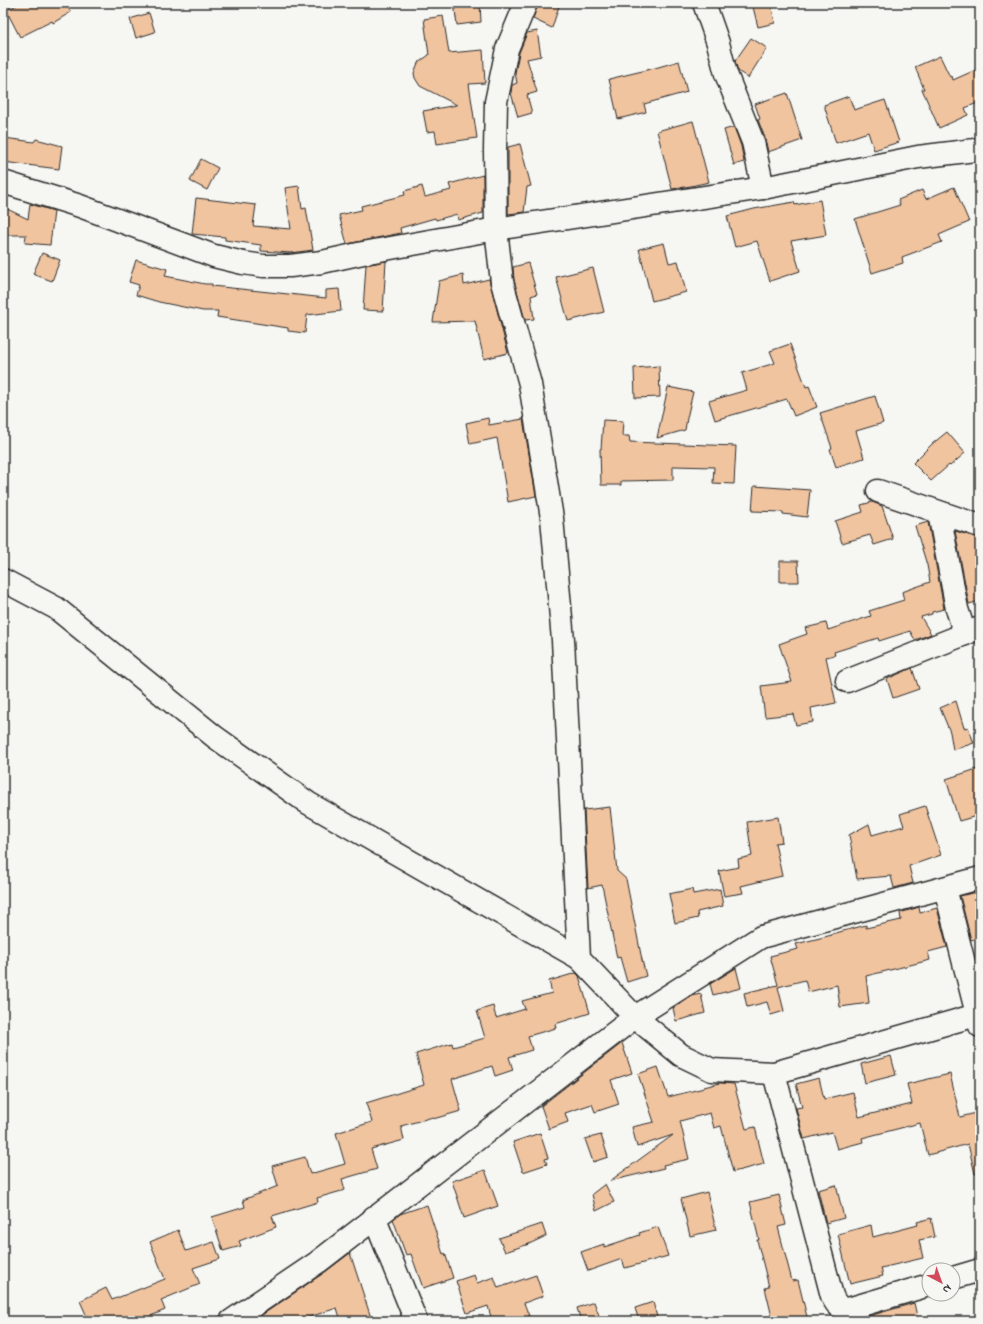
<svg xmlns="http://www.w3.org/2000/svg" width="983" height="1324" font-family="'Indie Flower',sans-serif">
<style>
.building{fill:#f1c4a0;stroke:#2b2b2b}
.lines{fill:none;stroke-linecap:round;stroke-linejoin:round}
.minor-casing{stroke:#2b2b2b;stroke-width:25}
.minor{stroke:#f6f6f2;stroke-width:22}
</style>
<rect width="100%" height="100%" fill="#f6f6f2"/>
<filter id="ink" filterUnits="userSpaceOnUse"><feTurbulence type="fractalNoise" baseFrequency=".025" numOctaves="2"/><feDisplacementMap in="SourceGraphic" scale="8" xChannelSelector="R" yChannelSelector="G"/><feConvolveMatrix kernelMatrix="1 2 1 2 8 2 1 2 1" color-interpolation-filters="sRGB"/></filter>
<g filter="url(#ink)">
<!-- building -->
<g class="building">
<polygon points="21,3 65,3 71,12 53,23 52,21 20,37 6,10"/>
<polygon points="454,3 480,3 481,22 457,25"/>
<polygon points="538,3 560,3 552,28 533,19"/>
<polygon points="752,3 771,3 775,23 758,27"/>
<polygon points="149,13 155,32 136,38 130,19"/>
<polygon points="443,16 449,53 483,50 485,83 469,84 477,138 437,144 435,131 427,132 423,111 457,105 420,86 415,78 414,73 418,63 429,55 424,19"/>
<polygon points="537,31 541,56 527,59 537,92 527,95 532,113 518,117 511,93 512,85 517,83 515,73 519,53 527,33"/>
<polygon points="751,38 767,48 748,78 738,71 735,61"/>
<polygon points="940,56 950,77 952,76 953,80 980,68 980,102 965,108 968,115 939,128 922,89 924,89 915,67"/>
<polygon points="679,61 687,92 644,104 646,112 618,119 609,79 655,68"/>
<polygon points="787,93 802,140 768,152 765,138 758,120 760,119 755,104"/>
<polygon points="849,96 854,110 885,100 899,142 874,150 868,132 836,143 824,105"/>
<polygon points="693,121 709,182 691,186 672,189 657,131"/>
<polygon points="734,127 741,146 744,162 734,165 724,130"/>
<polygon points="4,138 34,142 36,139 62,146 59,169 3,162"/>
<polygon points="520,144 531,186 527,187 524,212 508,214 508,147"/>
<polygon points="201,159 218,168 207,190 190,181"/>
<polygon points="483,175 483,213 458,220 457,214 436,220 435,218 400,228 401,233 347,244 339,215 362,210 361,206 405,195 404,191 422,186 425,197 451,190 449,184"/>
<polygon points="299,186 302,209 306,208 313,250 291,253 261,251 261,245 225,240 225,237 192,234 196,198 256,205 253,226 291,229 285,188"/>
<polygon points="954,187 969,222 939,235 942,242 902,257 903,263 872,273 855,219 900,205 898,200 922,190 926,199"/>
<polygon points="820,200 826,235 791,241 800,271 770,281 757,241 735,247 727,216 754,209 794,202 795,205"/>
<polygon points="30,204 54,211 50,245 25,243 26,235 3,235 3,207 28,219"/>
<polygon points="664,243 669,263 678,261 686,292 652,301 639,249"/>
<polygon points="42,253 60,260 52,281 33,274"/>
<polygon points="136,260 167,269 165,276 205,284 212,284 212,286 326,298 326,290 339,289 341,311 307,315 305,333 288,331 288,328 217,317 218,311 203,311 159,302 136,295 139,285 129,282"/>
<polygon points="386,261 383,311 363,310 366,265"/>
<polygon points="528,263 537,294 531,296 534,319 525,320 514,280 513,267"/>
<polygon points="593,268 604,312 568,321 556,277"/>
<polygon points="463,275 464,285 489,279 508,353 484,359 475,321 433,322 439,281"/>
<polygon points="790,344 806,387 809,386 817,407 794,416 787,399 715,420 709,401 747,390 742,373 775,363 770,351"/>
<polygon points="659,366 660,397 635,398 634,368"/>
<polygon points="668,387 693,392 687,418 685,430 657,438"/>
<polygon points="875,396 883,423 856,431 864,458 836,467 830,449 832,448 820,413"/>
<polygon points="488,418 489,425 523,419 536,496 508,502 497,438 470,444 466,423"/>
<polygon points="603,420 623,421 622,436 629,436 630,442 736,446 734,484 713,483 714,467 673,466 673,480 621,481 621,485 601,485 600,449 601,449"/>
<polygon points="947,432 965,453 950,466 949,465 931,481 913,463 932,444"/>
<polygon points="754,486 810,490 807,517 783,514 783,512 752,511"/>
<polygon points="872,502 882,506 893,539 874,545 870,535 842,543 835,521 863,512 861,505"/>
<polygon points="928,522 944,609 932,612 932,614 921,617 931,634 915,640 910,631 879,641 878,638 834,652 835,655 826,657 836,703 811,708 813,722 796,725 793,714 765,717 761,686 792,682 779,644 807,634 805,628 826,623 828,630 871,616 869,611 904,600 902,592 930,582 927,565 915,526"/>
<polygon points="955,531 979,538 980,601 969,604"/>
<polygon points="780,561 798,561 799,582 780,582"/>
<polygon points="912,668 919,689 893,698 887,679"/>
<polygon points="956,701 964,728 968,727 974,743 953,750 950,732 940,708"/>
<polygon points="980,768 980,815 959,821 946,779"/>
<polygon points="925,806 941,855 909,866 913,883 894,888 891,876 857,879 849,835 869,824 872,835 904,826 900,814"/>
<polygon points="610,807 617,871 626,879 642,960 646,976 627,982 620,957 617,958 602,885 588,888 584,810"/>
<polygon points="778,817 782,842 775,843 782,876 741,886 743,893 724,896 719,871 739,867 738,859 752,856 747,822"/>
<polygon points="692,889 693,894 720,889 723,906 697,912 698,918 675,923 669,894"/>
<polygon points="980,891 980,937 971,940 960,896"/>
<polygon points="919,907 920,913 937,908 947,947 928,952 930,960 866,976 869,1003 840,1007 837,985 808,992 805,980 778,987 784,1011 771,1015 767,1002 747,1007 744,993 778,985 770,956 798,949 796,944 832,935 832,934 866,925 866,928 901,920 900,913"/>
<polygon points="736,968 741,988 713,995 710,984"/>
<polygon points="576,973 579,976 590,1013 555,1024 556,1028 528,1036 532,1050 509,1057 513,1070 495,1076 492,1066 452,1079 461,1111 433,1119 433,1117 401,1126 404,1140 371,1149 377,1169 342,1179 345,1190 317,1198 318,1202 272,1216 276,1227 239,1241 241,1246 223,1251 212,1217 245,1207 243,1200 278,1186 272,1166 305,1157 310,1174 345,1164 336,1133 372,1122 366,1103 424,1085 416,1054 452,1043 453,1047 485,1038 477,1011 493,1006 496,1018 525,1009 522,1001 552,993 549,981"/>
<polygon points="701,994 705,1013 676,1021 673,1008 691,996"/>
<polygon points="622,1043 632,1073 611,1080 619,1104 595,1112 592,1104 565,1113 568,1122 549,1129 541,1106"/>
<polygon points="891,1056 896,1075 865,1083 861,1064"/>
<polygon points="658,1067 668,1097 704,1088 704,1087 720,1083 734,1084 746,1129 755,1127 764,1164 733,1172 721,1126 714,1128 710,1113 680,1121 689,1159 663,1165 664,1168 610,1181 673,1135 637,1147 632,1127 654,1122 638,1074"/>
<polygon points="950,1074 960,1117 980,1112 980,1173 975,1174 968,1144 928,1155 920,1123 862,1138 863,1142 837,1149 832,1132 804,1139 796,1108 802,1107 796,1084 819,1078 824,1099 853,1092 859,1117 912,1104 907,1084"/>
<polygon points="540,1133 548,1158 545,1159 547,1164 523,1172 513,1142"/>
<polygon points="601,1135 608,1157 593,1162 585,1139"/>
<polygon points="485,1170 498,1206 464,1218 452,1181"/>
<polygon points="605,1184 614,1202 596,1211 592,1194"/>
<polygon points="836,1185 844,1218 826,1223 818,1190"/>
<polygon points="707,1192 716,1230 690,1236 681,1199"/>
<polygon points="779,1195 786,1225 778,1227 792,1281 798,1280 808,1321 773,1321 765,1288 769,1287 757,1240 759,1240 750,1202"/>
<polygon points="427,1205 443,1254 445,1253 453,1278 423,1288 411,1254 406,1255 393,1219 400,1214"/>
<polygon points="931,1218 935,1237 919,1240 923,1258 881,1268 883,1276 850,1284 838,1234 871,1225 873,1237 918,1225 917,1222"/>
<polygon points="542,1224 546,1236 529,1244 505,1252 499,1238"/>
<polygon points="658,1227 668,1256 625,1268 622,1259 588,1271 581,1252 604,1244 604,1247 640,1235 639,1233"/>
<polygon points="178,1230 186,1251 214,1242 220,1259 193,1268 200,1284 161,1300 165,1310 139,1321 89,1321 80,1301 106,1288 112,1300 165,1279 150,1242"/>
<polygon points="350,1253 372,1321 341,1321 337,1308 297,1321 253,1321 325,1272"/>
<polygon points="474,1275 477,1283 494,1277 498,1288 536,1275 543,1296 524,1303 531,1321 492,1321 488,1306 467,1313 456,1281"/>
<polygon points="594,1302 601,1321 581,1321 577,1308"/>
<polygon points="653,1302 658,1321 639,1321 635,1308"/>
<polygon points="914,1303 918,1321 851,1321 852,1321"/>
</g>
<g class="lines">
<defs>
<g id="minor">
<polyline points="526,3 507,49 496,102 495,150 496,229 502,282 530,384 552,518 563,640 579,958 635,1017 681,1055 712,1070 774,1073 980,1014"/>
<polyline points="704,3 718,43 726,74 753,142 763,188"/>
<polyline points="3,182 80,206 214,256 243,263 263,266 290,266 322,262 363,253 496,229 763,188 918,157 975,150 980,150"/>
<polyline points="878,491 980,526"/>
<polyline points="939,513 957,609 965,634"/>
<polyline points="3,580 56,608 215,737 308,803 579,958"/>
<polyline points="847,681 980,628"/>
<polyline points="945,888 980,1026"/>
<path d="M 774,1073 L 832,1296 C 836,1304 838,1308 848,1309 L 929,1285"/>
<polyline points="374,1217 416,1321"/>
<polyline points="953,1278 980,1270"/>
<polyline points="231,1321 318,1262 635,1017 761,937 980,878"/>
</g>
</defs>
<!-- minor casing -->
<use href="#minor" class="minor-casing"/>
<!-- minor -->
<use href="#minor" class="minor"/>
</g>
</g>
<!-- margin -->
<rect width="983" height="1324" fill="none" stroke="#f6f6f2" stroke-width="16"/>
<rect x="8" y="8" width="967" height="1308" fill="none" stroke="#2b2b2b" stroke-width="1.5" filter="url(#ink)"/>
<!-- north arrow -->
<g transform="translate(941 1282) rotate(139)"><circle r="19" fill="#f6f6f2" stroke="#a5a5a2"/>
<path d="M0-3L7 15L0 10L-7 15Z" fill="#d1495b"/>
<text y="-6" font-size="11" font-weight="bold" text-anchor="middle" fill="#2b2b2b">N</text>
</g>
</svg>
